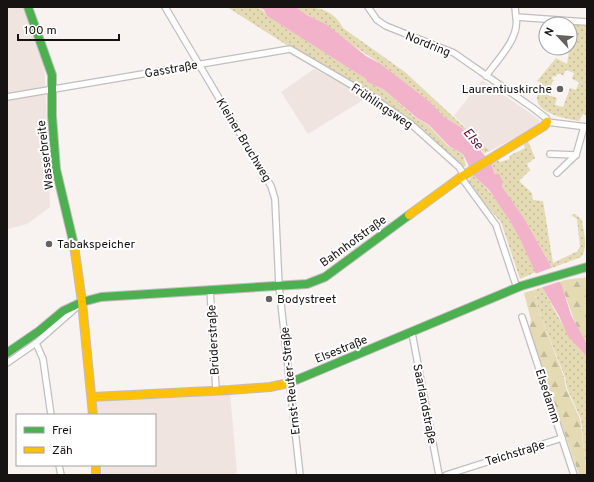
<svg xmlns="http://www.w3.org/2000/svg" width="594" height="482" font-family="Overpass,sans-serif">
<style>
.built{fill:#efe4df}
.grass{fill:url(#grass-dots);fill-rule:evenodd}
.forest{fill:url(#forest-firs)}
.water{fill:#f2b3ca}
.pier{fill:#f8f3f1}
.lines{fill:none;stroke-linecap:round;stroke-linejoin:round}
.street-casing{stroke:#c2bebd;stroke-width:8}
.fast-casing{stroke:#c2bebd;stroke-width:10}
.slow-casing{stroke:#c2bebd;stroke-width:10}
.street{stroke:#fefdfd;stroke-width:5.5}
.fast{stroke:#4caf50;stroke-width:8}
.slow{stroke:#ffc107;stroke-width:8}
.poi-dot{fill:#656160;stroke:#fff;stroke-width:1.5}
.labels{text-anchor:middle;stroke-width:4;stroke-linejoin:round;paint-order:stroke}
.street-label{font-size:12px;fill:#161312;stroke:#fff}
.poi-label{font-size:12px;fill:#161312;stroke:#fff;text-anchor:start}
.water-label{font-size:13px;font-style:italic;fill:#601438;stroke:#fff}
</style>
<defs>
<pattern id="grass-dots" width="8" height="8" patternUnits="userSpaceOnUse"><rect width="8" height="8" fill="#e4dab4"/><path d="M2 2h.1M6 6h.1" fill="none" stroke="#c3ba9a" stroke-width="1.8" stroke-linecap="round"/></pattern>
<pattern id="forest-firs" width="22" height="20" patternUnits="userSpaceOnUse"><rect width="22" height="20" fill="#e4dab4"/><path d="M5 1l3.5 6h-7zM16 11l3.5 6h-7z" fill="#c3ba9a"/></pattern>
</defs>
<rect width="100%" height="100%" fill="#f8f3f1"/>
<!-- built -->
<g class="built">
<polygon points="7,7 24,7 42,56 45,76 50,207 27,224 7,229"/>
<polygon points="314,69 368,97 308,134 281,92"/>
<polygon points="482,80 540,120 539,125 490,151 454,116"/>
<polygon points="230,393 237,473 230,475 102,475 102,465 155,465 155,415 98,415 97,402 165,396"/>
</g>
<!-- grass -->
<g class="grass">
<path d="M 227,7 C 241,7 260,2 267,16 L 366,79 L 367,82 L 383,89 L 416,118 L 428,125 L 449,147 L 463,154 L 466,166 L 463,168 L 425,133 Z"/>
<path d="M 296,7 C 316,7 333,8 343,28 L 405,72 L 490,151 L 484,153 L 462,128 L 444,117 L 429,101 L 381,64 L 339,36 L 326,24 L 307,15 Z"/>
<path d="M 573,23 L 587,24 L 587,116 L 583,114 L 579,121 C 567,119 537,114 537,98 C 537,93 539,87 540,82 L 537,81 L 556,58 L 567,64 ZM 566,70 L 574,73 L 572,79 L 579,82 L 576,90 L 570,88 L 563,107 L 555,105 L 557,98 L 548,95 L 553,81 L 555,81 L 552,79 L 553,76 L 556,77 L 557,74 L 561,74 L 563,76 Z"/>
<path d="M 528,141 L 535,158 L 527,164 L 530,170 L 519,181 L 532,193 L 533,200 L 543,201 L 553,263 L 578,251 L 580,246 L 577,219 L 571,215 L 575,214 L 582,220 C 583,231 589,247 581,257 L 552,268 L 524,218 L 501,187 L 491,163 L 496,159 L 500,162 L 510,159 L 509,156 L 525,148 L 523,143 Z"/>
<path d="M 473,175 C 502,200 520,238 536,272 L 520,279 L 501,222 L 478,196 L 468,180 Z"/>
<path d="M 542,287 C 556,312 567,337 587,357 L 587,466 L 585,461 L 581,419 L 567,388 L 565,377 L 539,312 L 534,290 Z"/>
</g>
<!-- forest -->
<g class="forest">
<path d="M 587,277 L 587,344 C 573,326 570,302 559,282 C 569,278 577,279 587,277 Z"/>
<polygon points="534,290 539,312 564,377 566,388 580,419 587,475 579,475 529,330 531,320 524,293"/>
</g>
<!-- water -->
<polygon class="water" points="258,7 296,7 307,15 326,24 366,56 381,64 429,101 444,117 462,128 491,163 495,174 499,174 502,180 502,187 524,218 562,286 571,315 587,344 587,357 568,336 559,316 542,287 521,241 510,221 489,190 473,175 463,154 450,147 429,125 417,118 383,89 367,82 366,79 267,16 264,10"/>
<!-- pier -->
<polygon class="pier" points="554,267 561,281 540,288 535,274"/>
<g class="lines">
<defs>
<g id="street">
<polyline points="165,7 271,186 275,199 279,286 300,475"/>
<polyline points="368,7 377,20 386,26 454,53 533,108 546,118 547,122 587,127"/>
<polyline points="515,7 516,17 587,22"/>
<path d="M 486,76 C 498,59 520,38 516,17"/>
<polyline points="7,97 290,49 372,97 412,125 459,167 464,175"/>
<polyline points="550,154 576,155"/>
<polyline points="557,173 576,155 584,127"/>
<polyline points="461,177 496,225 517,288"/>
<polyline points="210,289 216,390"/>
<polyline points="522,317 574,475"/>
<polyline points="412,333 439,475"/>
<polyline points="36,343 43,359 51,415"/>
<polyline points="7,363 36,343 78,306"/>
<polyline points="59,465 61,475"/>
<polyline points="446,475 562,438"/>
</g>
<g id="fast">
<polyline points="28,7 52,75 52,116 56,169 74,245"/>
<polyline points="7,353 39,331 63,311 82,302 101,297 307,284 325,277 409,215"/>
<polyline points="289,383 521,286 587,267"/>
</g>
<g id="slow">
<polyline points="409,215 461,177 544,126 547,122"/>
<polyline points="74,245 82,302 93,415"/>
<polyline points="92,397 230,390 270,387 289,383"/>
<polyline points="96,465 96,475"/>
</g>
</defs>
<!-- street casing -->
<use href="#street" class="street-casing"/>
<!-- fast casing -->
<use href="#fast" class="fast-casing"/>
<!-- slow casing -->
<use href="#slow" class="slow-casing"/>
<!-- street -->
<use href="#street" class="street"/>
<!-- fast -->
<use href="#fast" class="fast"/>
<!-- slow -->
<use href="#slow" class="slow"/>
</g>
<!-- markers -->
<g class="poi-dot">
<circle cx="560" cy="89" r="4"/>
<circle cx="49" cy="244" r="4"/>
<circle cx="269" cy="299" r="4"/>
</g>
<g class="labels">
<!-- street labels -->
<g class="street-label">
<text transform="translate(428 44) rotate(22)" y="4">Nordring</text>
<text transform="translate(171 69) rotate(-10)" y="4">Gasstraße</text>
<text transform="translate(382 106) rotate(34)" y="4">Frühlingsweg</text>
<text transform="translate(244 140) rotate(59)" y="4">Kleiner Bruchweg</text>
<text transform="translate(45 155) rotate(-97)" y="4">Wasserbreite</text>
<text transform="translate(353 241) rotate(-36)" y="4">Bahnhofstraße</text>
<text transform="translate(213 340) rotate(-93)" y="4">Brüderstraße</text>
<text transform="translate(341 349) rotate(-22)" y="4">Elsestraße</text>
<text transform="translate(290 381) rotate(-96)" y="4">Ernst-Reuter-Straße</text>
<text transform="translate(548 396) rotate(72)" y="4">Elsedamm</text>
<text transform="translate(425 404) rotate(79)" y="4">Saarlandstraße</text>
<text transform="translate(515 453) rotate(-17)" y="4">Teichstraße</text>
</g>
<!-- poi labels -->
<g class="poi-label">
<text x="552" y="93" text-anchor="end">Laurentiuskirche</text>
<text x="57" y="248">Tabakspeicher</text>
<text x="277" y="303">Bodystreet</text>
</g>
<!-- water labels -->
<g class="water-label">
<text transform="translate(474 138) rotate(50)" y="5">Else</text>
</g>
</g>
<!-- border -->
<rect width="594" height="482" fill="none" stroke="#161312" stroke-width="16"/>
<!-- legend -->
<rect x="16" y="414" width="140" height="52" fill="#ffffff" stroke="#a2a1a0"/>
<rect x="24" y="427" width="20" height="6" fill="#4caf50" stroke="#a2a1a0"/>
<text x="52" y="434" font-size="12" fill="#161312">Frei</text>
<rect x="24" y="447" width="20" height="6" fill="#ffc107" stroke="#a2a1a0"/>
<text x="52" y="454" font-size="12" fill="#161312">Zäh</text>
<!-- north arrow -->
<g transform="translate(558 36) rotate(296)"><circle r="19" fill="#ffffff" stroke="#a2a1a0"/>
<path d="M0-3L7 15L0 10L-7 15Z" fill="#656160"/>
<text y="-6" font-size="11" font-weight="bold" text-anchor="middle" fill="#161312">N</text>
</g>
<!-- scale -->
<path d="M18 34v6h101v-6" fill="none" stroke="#161312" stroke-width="2"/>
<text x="24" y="34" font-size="12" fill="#161312" stroke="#ffffff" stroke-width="3" paint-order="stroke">100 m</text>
</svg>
